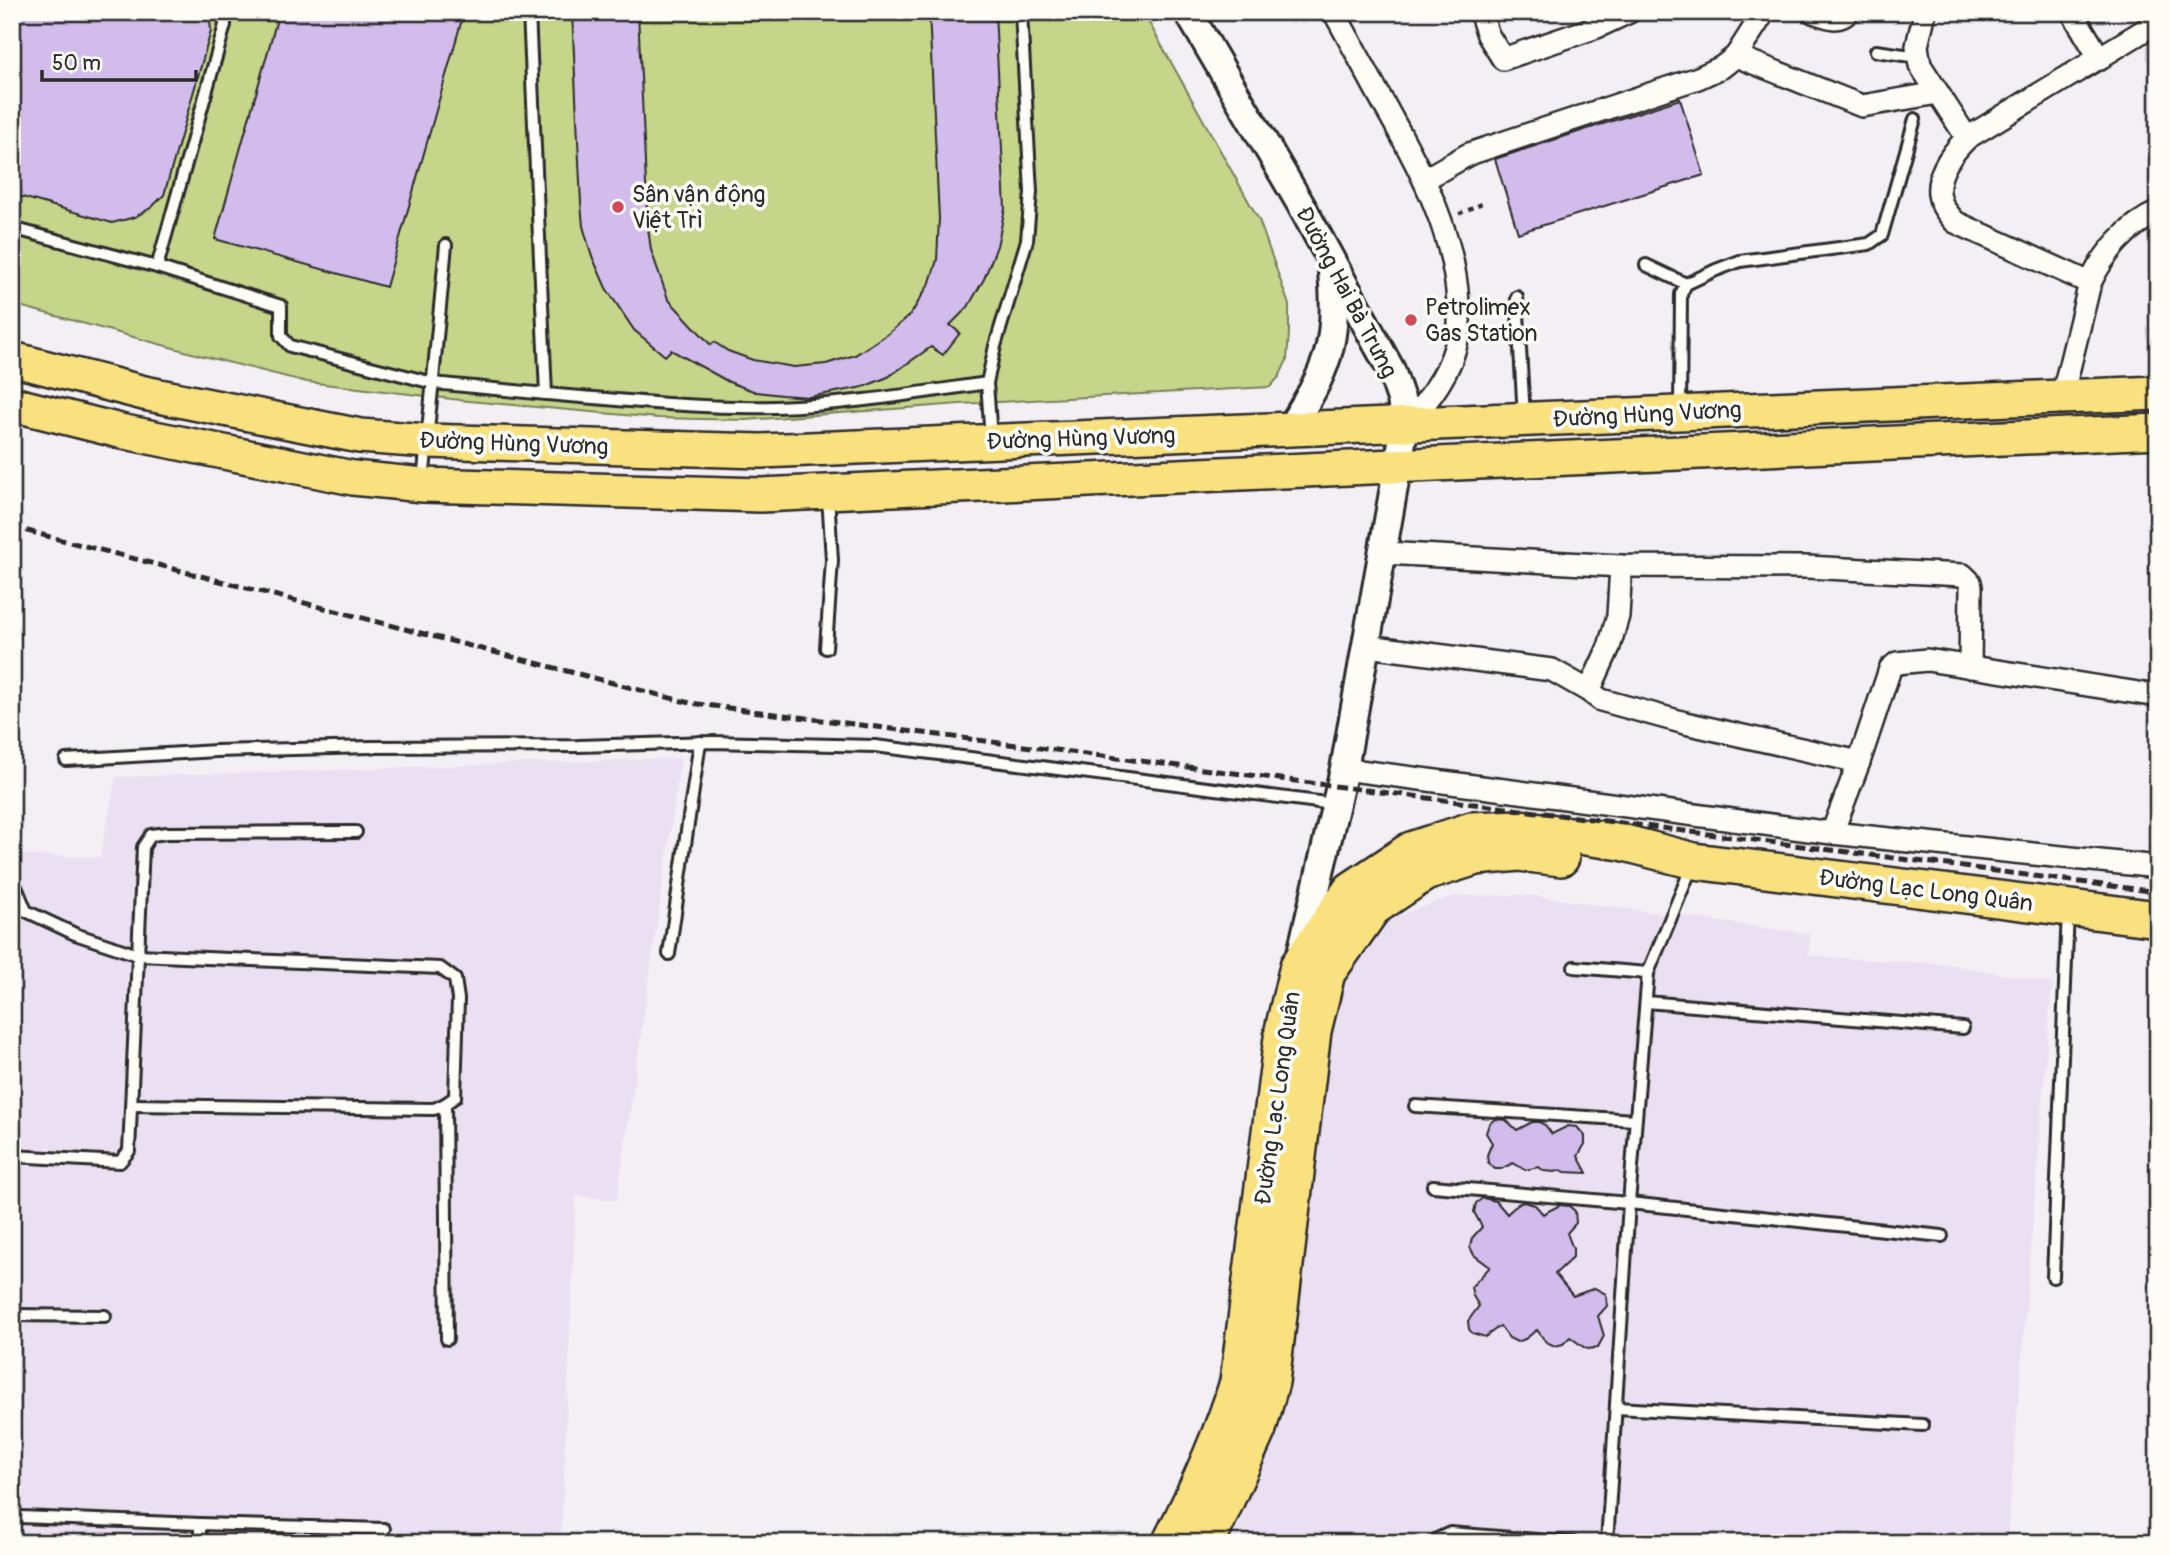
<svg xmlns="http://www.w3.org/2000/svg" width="2170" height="1555" font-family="Pangolin,sans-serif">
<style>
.built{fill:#eae0f2}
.green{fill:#c5d68b;stroke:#78805b;stroke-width:2}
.building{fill:#d2bcec;stroke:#2b2b2b;stroke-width:2}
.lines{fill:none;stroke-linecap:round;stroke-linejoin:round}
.service-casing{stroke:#2b2b2b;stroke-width:16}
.minor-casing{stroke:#2b2b2b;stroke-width:26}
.tertiary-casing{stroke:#2b2b2b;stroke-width:32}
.primary-casing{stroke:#2b2b2b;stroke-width:38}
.trunk-casing{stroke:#2b2b2b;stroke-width:40}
.path{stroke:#2b2b2b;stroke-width:3.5;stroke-dasharray:5 5;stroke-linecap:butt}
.service{stroke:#fdfcf7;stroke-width:10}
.minor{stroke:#fdfcf7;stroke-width:21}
.tertiary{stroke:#fdfcf7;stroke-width:26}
.primary{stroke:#fae180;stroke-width:33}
.trunk{stroke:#fae180;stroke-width:35}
.rail{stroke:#2b2b2b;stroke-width:5;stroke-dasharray:10 5;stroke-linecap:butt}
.poi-dot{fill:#d1495b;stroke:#fdfcf7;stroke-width:2.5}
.labels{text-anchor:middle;stroke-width:7;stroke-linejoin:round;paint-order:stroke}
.poi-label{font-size:23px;fill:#2b2b2b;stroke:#fdfcf7;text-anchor:start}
.street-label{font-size:23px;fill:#2b2b2b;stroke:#fdfcf7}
</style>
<rect width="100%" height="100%" fill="#f4eff5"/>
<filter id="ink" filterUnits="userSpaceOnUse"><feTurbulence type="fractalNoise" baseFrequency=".0143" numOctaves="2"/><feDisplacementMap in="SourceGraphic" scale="14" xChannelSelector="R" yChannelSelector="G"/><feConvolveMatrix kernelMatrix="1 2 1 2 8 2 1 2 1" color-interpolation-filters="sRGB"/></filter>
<g filter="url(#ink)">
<!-- built -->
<g class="built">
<polygon points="681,758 617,1200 576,1196 561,1543 12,1543 12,855 100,857 116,777"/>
<polygon points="1527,895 1810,934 1809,956 1947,964 2052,983 2007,1543 1231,1543 1273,1440 1315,1112 1344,971 1389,919 1453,896"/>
</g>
<!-- green -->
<polygon class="green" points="12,12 1143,12 1259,220 1289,305 1289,333 1287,360 1279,377 1270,387 960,404 746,420 658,418 469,401 307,382 203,356 12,304"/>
<!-- building -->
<g class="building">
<polygon points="12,12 209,12 211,31 164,195 152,207 135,217 112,223 12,194"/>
<polygon points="279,12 464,12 386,287 215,239"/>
<polygon points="572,12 638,12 648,228 651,250 668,299 711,345 714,342 728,351 753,360 794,367 826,364 855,355 889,333 911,314 930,282 937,260 939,218 929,12 995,12 1005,209 997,246 984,279 968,307 950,325 960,333 943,355 931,347 888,377 863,387 809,397 782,395 756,392 729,382 671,350 665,356 634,330 606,288 591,254 583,226 581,204"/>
<polygon points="1680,99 1704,175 1518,233 1495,159"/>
<polygon points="1495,1119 1506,1120 1517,1130 1532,1122 1539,1122 1545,1125 1552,1134 1568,1126 1577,1127 1585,1136 1585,1144 1578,1156 1587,1173 1565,1172 1561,1170 1555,1172 1544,1171 1539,1167 1525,1170 1513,1163 1501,1169 1495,1169 1488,1163 1487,1155 1492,1143 1486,1133 1489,1124"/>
<polygon points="1483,1198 1496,1201 1507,1214 1518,1204 1524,1202 1535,1205 1543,1214 1560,1205 1569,1206 1575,1211 1576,1223 1567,1233 1573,1249 1573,1257 1555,1274 1573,1296 1595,1288 1606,1294 1607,1306 1598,1316 1604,1336 1598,1347 1589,1349 1585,1348 1570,1337 1563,1344 1555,1346 1546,1342 1537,1330 1525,1339 1517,1342 1509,1338 1500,1326 1485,1337 1472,1333 1469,1329 1468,1321 1479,1306 1473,1296 1471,1287 1490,1267 1474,1255 1470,1247 1472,1238 1482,1227 1474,1212 1476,1203"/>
</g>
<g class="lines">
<defs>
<g id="service">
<path d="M 529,12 L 546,394 C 622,400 699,409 775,407 C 846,405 917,393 987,383"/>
<polyline points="1876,51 1918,57"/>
<polyline points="12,228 157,267 281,306 281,336 290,346 433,383 546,394"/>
<polyline points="1646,265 1686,284"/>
<polyline points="157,267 225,25 224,12"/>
<polyline points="1517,297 1524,417"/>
<polyline points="1680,410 1681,294 1686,284 1716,270 1740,261 1869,244 1882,235 1915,119"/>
<polyline points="991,439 987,383 995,346 1027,240 1031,192 1021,12"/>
<polyline points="423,482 446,245"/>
<polyline points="826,648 832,560 828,495"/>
<polyline points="66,760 216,751 371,747 578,746 712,742 875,746 1334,804"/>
<polyline points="17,889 26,911 75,934 138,955 440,968 455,979 458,999 455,1097 445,1104 434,1109 132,1105"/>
<polyline points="669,954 700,742"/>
<polyline points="1574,967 1648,973"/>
<polyline points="1646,1002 1963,1028"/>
<polyline points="445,1104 447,1339"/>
<polyline points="1415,1106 1635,1120"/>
<polyline points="12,1156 120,1162 129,1151 143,847 151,835 167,833 356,832"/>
<polyline points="1433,1186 1629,1203 1942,1236"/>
<polyline points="2053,1277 2068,911"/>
<polyline points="12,1315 105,1316"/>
<polyline points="1616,1408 1923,1425"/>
<polyline points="20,1517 200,1524 384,1529"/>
<polyline points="200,1524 200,1543"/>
<polyline points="1436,1543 1437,1539 1450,1533 1573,1543"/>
<polyline points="1607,1543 1629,1203 1648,973 1692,866"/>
</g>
<g id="minor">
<path d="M 1334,12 C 1353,46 1371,81 1390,115 C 1423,174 1454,234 1458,303 C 1459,313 1460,325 1458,335 C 1452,371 1430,400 1405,425"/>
<polyline points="1480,12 1488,35 1503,59 1597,27 1629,12"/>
<path d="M 1813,12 C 1826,16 1838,23 1848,12"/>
<polyline points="1925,12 1917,46 1920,65 1967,138"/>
<polyline points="2072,12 2100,59"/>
<polyline points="1736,56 1862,106 1938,93"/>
<polyline points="1425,179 1469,154 1698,78 1722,67 1736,56 1764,12"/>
<path d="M 2090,283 L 1955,222 C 1951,217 1944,210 1942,204 C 1931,180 1951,154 1967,138 L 2158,22"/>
<path d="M 2062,397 L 2090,283 C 2104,253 2127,226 2158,212"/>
<polyline points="1384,553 1621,566 1806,567 1963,575 1970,582 1971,587 1970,667"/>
<polyline points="1367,646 1552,670 1589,691 1601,700 1685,723 1859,762"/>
<polyline points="1589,691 1609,647 1618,616 1621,566"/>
<polyline points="1344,769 1832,833 2158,867"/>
<polyline points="1832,833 1859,762 1890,669 1897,663 1927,660 2158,696"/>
</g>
<g id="tertiary">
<polyline points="1188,12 1301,205 1391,370 1401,399 1405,425 1344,769 1301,953"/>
<path d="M 1289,430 C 1327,370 1339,344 1332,272"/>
</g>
<g id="primary">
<polyline points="12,359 144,393 360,436 427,441 761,451 2158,393"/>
<polyline points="12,404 120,431 353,478 423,485 761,495 2158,431"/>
</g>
<g id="trunk">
<path d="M 1170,1543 C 1197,1490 1221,1438 1238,1382 L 1283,1030 L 1298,966 L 1351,890 L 1411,850 L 1472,830 L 1520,828 L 1621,842 L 1694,861 L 2158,919"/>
<polyline points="1207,1543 1258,1429 1271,1382 1313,1031 1327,973 1373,908 1425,873 1476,857 1519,853 1561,858"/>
</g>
</defs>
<!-- service casing -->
<use href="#service" class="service-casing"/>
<!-- minor casing -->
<use href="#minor" class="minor-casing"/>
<!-- tertiary casing -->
<use href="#tertiary" class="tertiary-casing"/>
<!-- primary casing -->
<use href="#primary" class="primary-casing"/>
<!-- trunk casing -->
<use href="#trunk" class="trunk-casing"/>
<!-- path -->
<polyline class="path" points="1459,214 1485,202"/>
<!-- service -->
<use href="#service" class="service"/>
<!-- minor -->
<use href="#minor" class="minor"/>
<!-- tertiary -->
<use href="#tertiary" class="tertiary"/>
<!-- primary -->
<use href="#primary" class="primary"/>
<!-- trunk -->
<use href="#trunk" class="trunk"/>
<!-- rail -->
<polyline class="rail" points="12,527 690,703 2158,892"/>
</g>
</g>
<!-- markers -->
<g class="poi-dot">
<circle cx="618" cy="207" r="7"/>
<circle cx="1411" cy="320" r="7"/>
</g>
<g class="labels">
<!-- poi labels -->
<g class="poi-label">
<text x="632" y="202">Sân vận động<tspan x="632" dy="26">Việt Trì</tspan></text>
<text x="1425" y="315">Petrolimex<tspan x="1425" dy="26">Gas Station</tspan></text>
</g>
<!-- street labels -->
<g class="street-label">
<text transform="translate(1347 292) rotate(62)" y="8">Đường Hai Bà Trưng</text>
<text transform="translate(1647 414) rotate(-3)" y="8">Đường Hùng Vương</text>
<text transform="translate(1081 438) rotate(-2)" y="8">Đường Hùng Vương</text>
<text transform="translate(514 443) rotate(2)" y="8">Đường Hùng Vương</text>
<text transform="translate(1926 890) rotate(7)" y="8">Đường Lạc Long Quân</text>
<text transform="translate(1277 1098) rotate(-82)" y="8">Đường Lạc Long Quân</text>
</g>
</g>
<!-- margin -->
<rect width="2170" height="1555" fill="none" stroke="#fdfcf7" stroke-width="42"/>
<rect x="21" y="21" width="2128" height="1513" fill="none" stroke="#2b2b2b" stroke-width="2.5" filter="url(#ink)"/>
<!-- scale -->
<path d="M42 70v10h154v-10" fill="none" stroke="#2b2b2b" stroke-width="3.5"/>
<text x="52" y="70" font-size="21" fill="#2b2b2b" stroke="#fdfcf7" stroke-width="5" paint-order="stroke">50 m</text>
</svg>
